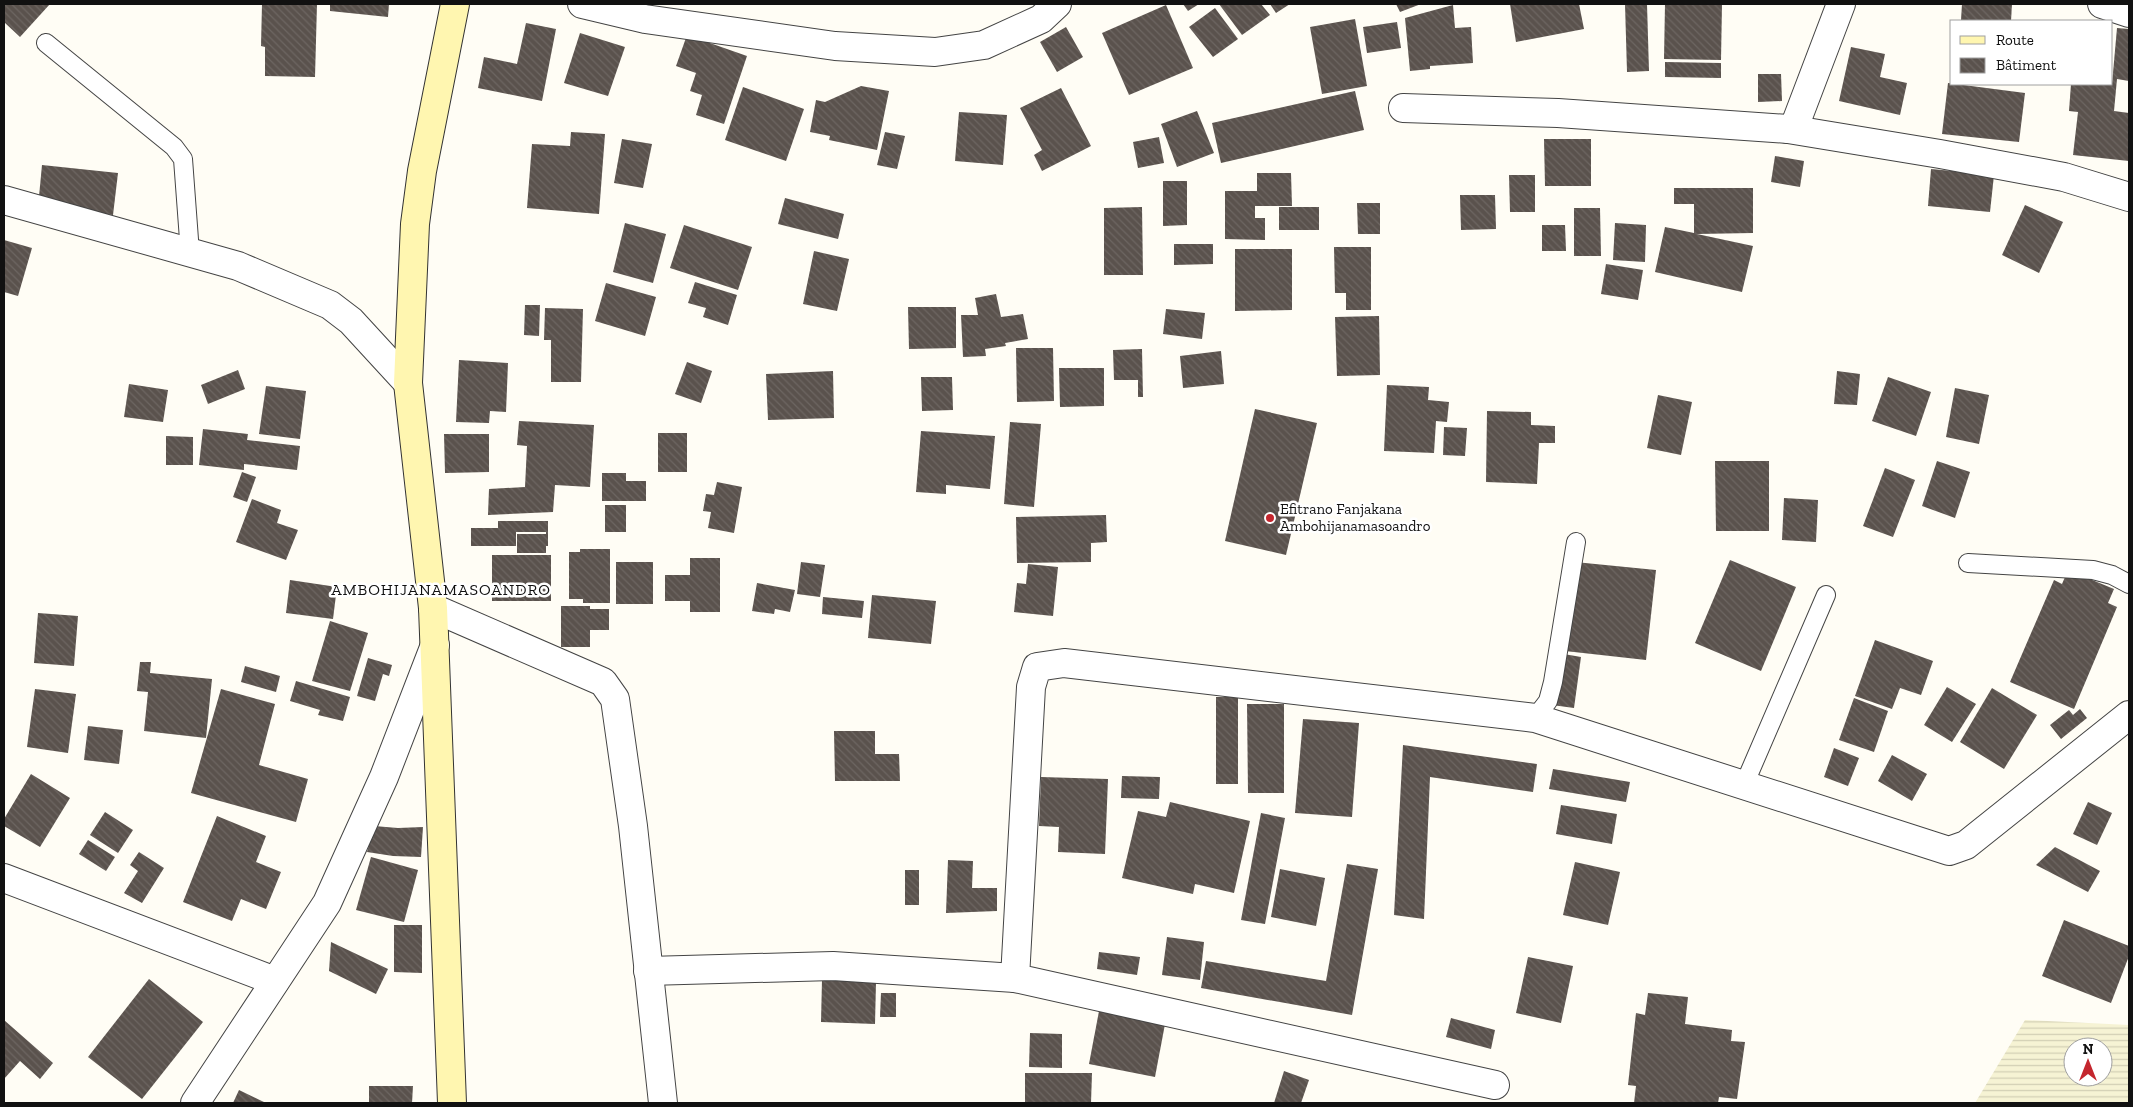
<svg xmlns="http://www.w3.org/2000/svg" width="2133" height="1107" font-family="'Zilla Slab',serif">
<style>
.farmland{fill:url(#farmland-rules);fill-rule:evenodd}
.building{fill:url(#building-back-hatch)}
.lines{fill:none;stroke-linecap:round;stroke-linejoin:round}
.lane-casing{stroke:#444;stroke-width:20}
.street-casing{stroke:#444;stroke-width:30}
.secondary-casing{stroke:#333;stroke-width:30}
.lane{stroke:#fff;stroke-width:18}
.street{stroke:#fff;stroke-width:28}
.secondary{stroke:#fff6b0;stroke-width:28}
.poi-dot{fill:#c4262e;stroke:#fff;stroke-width:2}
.labels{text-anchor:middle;stroke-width:5;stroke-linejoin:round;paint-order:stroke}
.poi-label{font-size:15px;fill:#111;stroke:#fff;text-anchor:start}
.neighbourhood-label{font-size:16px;letter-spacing:1px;fill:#111;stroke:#fff}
</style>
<defs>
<pattern id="farmland-rules" width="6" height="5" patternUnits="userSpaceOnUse" patternTransform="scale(1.25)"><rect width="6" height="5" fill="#f6f3d4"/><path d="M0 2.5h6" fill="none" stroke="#d2cfb5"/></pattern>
<pattern id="building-back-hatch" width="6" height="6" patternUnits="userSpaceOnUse" patternTransform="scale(1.25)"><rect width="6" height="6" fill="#5a524d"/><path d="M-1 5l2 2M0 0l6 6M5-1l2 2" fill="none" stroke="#6d6662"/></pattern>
</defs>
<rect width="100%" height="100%" fill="#fffdf5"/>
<!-- farmland -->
<path class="farmland" d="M 2025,1020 L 2129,1025 L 2129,1103 L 1975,1103 ZM 2073,1047 L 2103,1047 L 2103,1077 L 2073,1077 Z"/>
<!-- building -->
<g class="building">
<polygon points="4,4 50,4 20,37 4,22"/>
<polygon points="262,4 317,4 315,77 265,76 265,47 261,46"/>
<polygon points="330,4 389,4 388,17 330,11"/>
<polygon points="1183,4 1199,4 1188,11"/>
<polygon points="1219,4 1261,4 1270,15 1242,35"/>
<polygon points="1270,4 1290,4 1276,13"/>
<polygon points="1396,4 1421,4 1400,12"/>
<polygon points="1510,4 1579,4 1584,29 1516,42"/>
<polygon points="1625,4 1647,4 1649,71 1627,72"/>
<polygon points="1665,4 1722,4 1721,60 1664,59"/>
<polygon points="1962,4 2012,4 2011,21 1961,20"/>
<polygon points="1166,5 1193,68 1129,95 1102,33"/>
<polygon points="1453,5 1455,28 1471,27 1473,63 1430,66 1430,69 1410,71 1405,18"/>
<polygon points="1215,8 1238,39 1213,57 1189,27"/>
<polygon points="1355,19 1367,86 1322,94 1310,27"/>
<polygon points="1397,22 1401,48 1367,53 1363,27"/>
<polygon points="526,23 556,29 542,101 478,88 484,57 517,64"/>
<polygon points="1066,27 1083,57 1057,72 1040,42"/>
<polygon points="2117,28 2129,29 2129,81 2117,79 2114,111 2129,113 2129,161 2073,155 2078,112 2069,111 2071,84 2112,84"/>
<polygon points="580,33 625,47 608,96 564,83"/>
<polygon points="687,35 747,56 724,124 696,115 702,95 690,91 696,73 676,66"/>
<polygon points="1851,47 1885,54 1880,77 1907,83 1900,115 1839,101"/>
<polygon points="1665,62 1721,63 1721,78 1665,77"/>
<polygon points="1758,74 1781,74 1782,101 1758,102"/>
<polygon points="1948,83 2025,93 2019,142 1942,134"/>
<polygon points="861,86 889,91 877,150 829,140 830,136 810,132 816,100 825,102"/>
<polygon points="743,87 804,109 786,161 725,140"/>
<polygon points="1061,88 1091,146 1042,171 1034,155 1042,150 1020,108"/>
<polygon points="1355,91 1364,130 1221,163 1212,123"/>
<polygon points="1197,111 1214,153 1177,167 1161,124"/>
<polygon points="959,112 1007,115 1003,165 955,161"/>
<polygon points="571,132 605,134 599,214 527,208 532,144 570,146"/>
<polygon points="885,132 905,136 897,169 877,165"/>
<polygon points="1159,137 1164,163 1138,168 1133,142"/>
<polygon points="622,139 652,144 643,188 614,183"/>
<polygon points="1544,139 1591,139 1591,186 1545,186"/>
<polygon points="1775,156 1804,161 1800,187 1771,182"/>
<polygon points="42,165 118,173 113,215 38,207"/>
<polygon points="1931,169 1994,175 1990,212 1928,206"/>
<polygon points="1257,173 1291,173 1292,206 1255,206 1255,218 1265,218 1265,240 1225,239 1225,191 1257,191"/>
<polygon points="1509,175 1535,175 1535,212 1510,212"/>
<polygon points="1163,181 1187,181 1187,225 1163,226"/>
<polygon points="1674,188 1753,188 1753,233 1697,234 1753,246 1742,292 1655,272 1665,227 1694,233 1694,204 1674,204"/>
<polygon points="1460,195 1495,195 1496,229 1461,230"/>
<polygon points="785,198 844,214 838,239 778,224"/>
<polygon points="1357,203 1380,203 1380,234 1358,234"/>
<polygon points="2025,205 2063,222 2039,273 2002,255"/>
<polygon points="1142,207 1143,275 1104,275 1104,208"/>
<rect x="1279" y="207" width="40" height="23"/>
<polygon points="1574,208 1600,208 1601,256 1574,256"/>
<polygon points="625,223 666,234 653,283 613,272"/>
<polygon points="1615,223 1646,225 1645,262 1613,260"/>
<polygon points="684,225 752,247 738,290 670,268"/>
<polygon points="1542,225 1565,225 1566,251 1542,251"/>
<polygon points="4,240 32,248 18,296 4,292"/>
<polygon points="1174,244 1213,244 1213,264 1174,265"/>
<polygon points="1334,247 1371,247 1371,310 1346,310 1346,293 1335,293"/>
<polygon points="1235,249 1292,249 1292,310 1235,311"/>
<polygon points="814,251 849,259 837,311 803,304"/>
<polygon points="1606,264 1643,270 1638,300 1601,294"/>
<polygon points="695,282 737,295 728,325 703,317 706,308 688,303"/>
<polygon points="606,283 656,297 645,336 595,321"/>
<polygon points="996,294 1001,317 1023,314 1028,339 1005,343 1006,346 985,349 986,356 963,357 961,315 978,315 975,298"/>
<polygon points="525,305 540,305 539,336 524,335"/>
<polygon points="908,307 956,307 956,348 909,349"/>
<polygon points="545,308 583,309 581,382 551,382 551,340 544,340"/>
<polygon points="1166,309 1205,313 1202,339 1163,334"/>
<polygon points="1379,316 1380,375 1337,376 1335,317"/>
<polygon points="1016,348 1053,348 1054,401 1017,402"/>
<polygon points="1142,349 1143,397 1138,397 1138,380 1114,380 1113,350"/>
<polygon points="1221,351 1224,384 1183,388 1180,356"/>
<polygon points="459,360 508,363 506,412 490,411 489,423 456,422"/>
<polygon points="687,362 712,371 701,403 675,394"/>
<polygon points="1059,368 1104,368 1104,406 1060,407"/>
<polygon points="238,370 245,389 208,404 201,385"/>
<polygon points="833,371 834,418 768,420 766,374"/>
<polygon points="1837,371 1860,374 1857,405 1834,404"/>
<polygon points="921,377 952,377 953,410 922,411"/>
<polygon points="1888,377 1931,392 1916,436 1872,421"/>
<polygon points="129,384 168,390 163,422 124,417"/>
<polygon points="1387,385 1429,387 1428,400 1449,402 1447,422 1436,421 1434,453 1384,451"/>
<polygon points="266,386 306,391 300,439 259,434"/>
<polygon points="1955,388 1989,395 1979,444 1946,437"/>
<polygon points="1658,395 1692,402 1681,455 1647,448"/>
<polygon points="1255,409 1317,423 1286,555 1225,541"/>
<polygon points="1487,411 1531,412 1531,425 1555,426 1555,443 1539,443 1537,484 1486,482"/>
<polygon points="519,421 594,425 590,487 555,485 553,512 488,515 489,489 525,487 527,446 517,445"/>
<polygon points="1010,422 1041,424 1034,507 1004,504"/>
<polygon points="1444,427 1467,428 1465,456 1443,455"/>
<polygon points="203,429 248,434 247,440 300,446 297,470 244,464 244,470 199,465"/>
<polygon points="921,431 995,436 990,489 946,485 946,494 916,492"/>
<rect x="658" y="433" width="29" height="39"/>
<polygon points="444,434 489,434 489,472 445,473"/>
<polygon points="166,436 193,437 193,465 166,465"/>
<polygon points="1715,461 1769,461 1769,531 1716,531"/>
<polygon points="1937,461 1970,472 1955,518 1922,506"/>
<polygon points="1885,468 1915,480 1893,537 1863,526"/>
<polygon points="242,472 256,477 247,502 233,497"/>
<polygon points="602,473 626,473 626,481 646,481 646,501 602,501"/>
<polygon points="717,482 742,487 734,533 708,528 711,512 703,511 706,494 714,495"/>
<polygon points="1784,498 1818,500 1816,542 1782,540"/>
<polygon points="252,499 281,510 277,523 298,530 286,560 236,542"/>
<rect x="605" y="505" width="21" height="27"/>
<polygon points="1106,515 1107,542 1091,543 1091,562 1017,563 1016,517"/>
<polygon points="498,521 548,521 548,546 546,546 546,553 517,553 517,534 546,534 546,532 516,532 516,546 471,546 471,528 498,528"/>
<polygon points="580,549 610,549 610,603 583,603 583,599 569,599 569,552 580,552"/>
<rect x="492" y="555" width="59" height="46"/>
<polygon points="690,558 720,558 720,612 690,612 690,601 665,601 665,575 690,575"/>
<polygon points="1730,560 1796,587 1761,671 1695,643"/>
<rect x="616" y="562" width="37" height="42"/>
<polygon points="801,562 825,565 820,597 797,594"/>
<polygon points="1575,562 1656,570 1646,660 1565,651"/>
<polygon points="1028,564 1058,567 1053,616 1014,612 1017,583 1026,584"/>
<polygon points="2068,570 2114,589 2108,603 2117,607 2074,709 2010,682 2054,580 2062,584"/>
<polygon points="290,580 337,587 333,619 286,613"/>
<polygon points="757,583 795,590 790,612 775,609 774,614 752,611"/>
<polygon points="872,595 936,601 931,644 868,638"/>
<polygon points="823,597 864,601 862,618 822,614"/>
<polygon points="561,606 590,606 590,609 609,609 609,630 590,630 590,647 561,647"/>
<polygon points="38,613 78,616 74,666 34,663"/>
<polygon points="330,621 368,633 350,691 312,681"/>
<polygon points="1875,640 1933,661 1921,695 1900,688 1892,709 1855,696"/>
<polygon points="1558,653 1581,657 1574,708 1552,705"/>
<polygon points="368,658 392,665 389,676 383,674 375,701 357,696"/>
<polygon points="140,662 151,662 150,673 212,679 206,738 144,731 148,692 137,691"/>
<polygon points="245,666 280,676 276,692 241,682"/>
<polygon points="296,681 350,697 343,721 318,715 320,710 290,701"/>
<polygon points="1947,687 1976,704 1952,742 1924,725"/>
<polygon points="1992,688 2037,715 2004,769 1960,742"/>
<polygon points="35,689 76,694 68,753 27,747"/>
<polygon points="221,689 275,704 259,765 308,779 296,822 191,793"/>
<rect x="1216" y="697" width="22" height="87"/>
<polygon points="1854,698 1888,711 1874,752 1839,740"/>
<polygon points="1247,704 1284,704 1284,793 1248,793"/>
<polygon points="2080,709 2087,718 2061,739 2050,725 2069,710 2073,715"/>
<polygon points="1303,719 1359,723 1352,817 1295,813"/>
<polygon points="88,726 123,730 119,764 84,760"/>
<polygon points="834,731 875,731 875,754 899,754 900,781 835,781"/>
<polygon points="1403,745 1537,764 1533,792 1430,777 1424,919 1394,915"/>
<polygon points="1834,748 1859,758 1848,786 1824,777"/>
<polygon points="1892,755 1927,774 1912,801 1878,781"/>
<polygon points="1553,769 1630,782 1626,802 1549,789"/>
<polygon points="31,774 70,798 40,847 4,826 4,819"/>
<polygon points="1122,776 1160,777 1159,799 1121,798"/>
<polygon points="1041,777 1108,779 1105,854 1058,852 1059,827 1039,826"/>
<polygon points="1170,802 1250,821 1234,893 1195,884 1193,894 1122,878 1138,811 1166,817"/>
<polygon points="2088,802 2112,813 2097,845 2073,834"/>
<polygon points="1561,805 1617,814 1612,844 1556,834"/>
<polygon points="105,812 133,830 118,853 90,835"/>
<polygon points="1261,813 1285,818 1265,924 1241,920"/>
<polygon points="217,816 266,836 256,862 281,872 266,909 241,899 232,921 183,902"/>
<polygon points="374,826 398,828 423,827 421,857 393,856 367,852"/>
<polygon points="88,840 115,857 106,871 79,854"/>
<polygon points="2055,847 2100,871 2088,892 2036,865"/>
<polygon points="139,852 164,868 142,903 124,893 138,871 130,865"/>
<polygon points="371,857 418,870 404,922 356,910"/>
<polygon points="948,860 973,861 972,888 997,888 997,911 946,913"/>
<polygon points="1575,862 1620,872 1608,925 1563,915"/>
<polygon points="1347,864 1378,869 1352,1015 1201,988 1206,961 1326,981"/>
<polygon points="1280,869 1325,878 1316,926 1271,917"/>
<rect x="905" y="870" width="14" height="35"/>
<polygon points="2064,920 2129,946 2129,956 2111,1003 2042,976"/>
<polygon points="394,925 422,925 422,973 394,972"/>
<polygon points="1167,937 1204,942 1200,980 1162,975"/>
<polygon points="331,942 388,969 376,994 329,971"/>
<polygon points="1099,952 1140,957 1137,975 1097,969"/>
<polygon points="1528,957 1573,966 1561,1023 1516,1013"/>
<polygon points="149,979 203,1022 142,1099 88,1057"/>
<polygon points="822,980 876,982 875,1024 821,1022"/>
<polygon points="881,993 896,993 896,1017 880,1017"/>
<polygon points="1648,993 1688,997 1685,1024 1732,1030 1731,1041 1745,1042 1737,1099 1719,1097 1718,1103 1634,1103 1636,1086 1628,1085 1636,1013 1645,1015"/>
<polygon points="1099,1011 1165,1024 1155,1077 1089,1064"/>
<polygon points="1451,1018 1495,1030 1491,1049 1446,1037"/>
<polygon points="4,1020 53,1063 40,1079 20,1061 4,1079"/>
<polygon points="1030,1033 1062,1034 1062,1068 1029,1067"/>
<polygon points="1284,1071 1309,1080 1301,1103 1274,1103"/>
<polygon points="1025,1073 1092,1073 1091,1103 1025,1103"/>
<polygon points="369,1086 413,1086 412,1103 369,1103"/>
<polygon points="239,1090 266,1103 233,1103"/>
</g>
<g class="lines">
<defs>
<g id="lane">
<polyline points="46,43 174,147 183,159 190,253"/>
<polyline points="1968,563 2093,570 2112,575 2129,584"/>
<polyline points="1535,718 1548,701 1553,682 1576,542"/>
<polyline points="1744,785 1826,595"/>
</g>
<g id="street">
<polyline points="582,4 645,19 835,46 935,52 984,45 1041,19 1057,4"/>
<polyline points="2102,4 2129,13"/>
<polyline points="1403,108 1558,113 1788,129 1795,125 1841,4"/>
<polyline points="1788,129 1940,154 2064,177 2129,197"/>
<polyline points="4,200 238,266 330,305 351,321 408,383"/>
<polyline points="433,608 603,682 615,699 633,826 663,1103"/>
<polyline points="4,878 275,981"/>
<polyline points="648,971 833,966 1015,978"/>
<polyline points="1495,1085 1015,978 1031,687 1037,667 1064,663 1535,718 1949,851 1966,845 2129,715"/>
<polyline points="195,1103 327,903 384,777 435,645"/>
</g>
<polyline id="secondary" points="452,1103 433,608 408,383 415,224 422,171 455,4"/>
</defs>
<!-- lane casing -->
<use href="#lane" class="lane-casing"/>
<!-- street casing -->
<use href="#street" class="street-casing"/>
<!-- secondary casing -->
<use href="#secondary" class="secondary-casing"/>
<!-- lane -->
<use href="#lane" class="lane"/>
<!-- street -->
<use href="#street" class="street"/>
<!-- secondary -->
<use href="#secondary" class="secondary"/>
</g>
<!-- markers -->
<circle class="poi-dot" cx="1270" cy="518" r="5"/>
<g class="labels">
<!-- poi labels -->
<g class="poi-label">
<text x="1280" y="514">Efitrano Fanjakana<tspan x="1280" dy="17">Ambohijanamasoandro</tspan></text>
</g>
<!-- neighbourhood labels -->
<g class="neighbourhood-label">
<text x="441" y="595">AMBOHIJANAMASOANDRO</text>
</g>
</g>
<!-- border -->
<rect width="2133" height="1107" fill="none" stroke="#111111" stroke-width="10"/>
<!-- legend -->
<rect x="1950" y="20" width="162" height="65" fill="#ffffff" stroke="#a0a0a0"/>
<rect x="1960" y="36" width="25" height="8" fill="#fff6b0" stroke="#a0a0a0"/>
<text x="1996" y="45" font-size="15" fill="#111111">Route</text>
<rect x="1960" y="58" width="25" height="15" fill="url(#building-back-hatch)" stroke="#a0a0a0"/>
<text x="1996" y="70" font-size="15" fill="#111111">Bâtiment</text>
<!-- north arrow -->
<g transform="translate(2088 1062)"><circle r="24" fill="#ffffff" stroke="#a0a0a0"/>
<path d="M0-4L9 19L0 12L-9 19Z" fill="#c4262e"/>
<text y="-8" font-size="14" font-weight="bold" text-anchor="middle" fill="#111111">N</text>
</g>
</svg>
